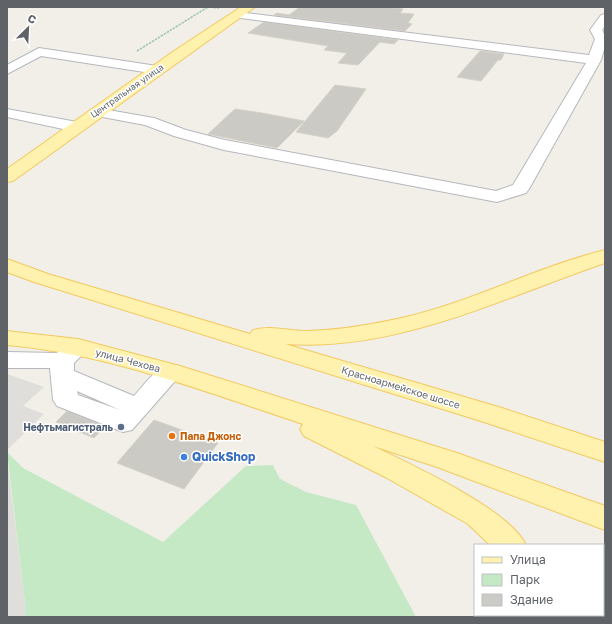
<svg xmlns="http://www.w3.org/2000/svg" width="612" height="624" font-family="'Golos Text',sans-serif">
<style>
.industrial{fill:#e0deda}
.green{fill:#c5e8c5}
.building{fill:#cccac5;stroke:#d6d1c6}
.lines{fill:none;stroke-linecap:round;stroke-linejoin:round}
.minor-casing{stroke:#b5b8bc;stroke-width:2}
.major-casing{stroke:#f2c960;stroke-width:2}
.path{stroke:#9cc7a9;stroke-width:1.5;stroke-dasharray:2.5 1;stroke-linecap:butt}
.minor{fill:#fff;fill-rule:evenodd}
.major{fill:#fff2af;fill-rule:evenodd}
.service-dot{fill:#5c6f8a;stroke:#fff;stroke-width:1.5}
.food-dot{fill:#e8710a;stroke:#fff;stroke-width:1.5}
.shop-dot{fill:#3f7fe0;stroke:#fff;stroke-width:1.5}
.labels{text-anchor:middle;stroke-width:3;stroke-linejoin:round;paint-order:stroke}
.far-street-label{font-size:9px;fill:#5f6368;stroke:#fff}
.street-label{font-size:10px;fill:#5f6368;stroke:#fff}
.service-label{font-size:10px;font-weight:bold;fill:#4e5e75;stroke:#fff;text-anchor:end}
.food-label{font-size:10px;font-weight:bold;fill:#c56008;stroke:#fff;text-anchor:start}
.near-shop-label{font-size:12px;font-weight:bold;fill:#366cbe;stroke:#fff;text-anchor:start}
</style>
<rect width="100%" height="100%" fill="#f1efe8"/>
<!-- industrial -->
<g class="industrial">
<polygon points="7,374 44,387 23,406 44,414 7,450"/>
<polygon points="7,459 26,611 24,617 7,617"/>
</g>
<!-- green -->
<polygon class="green" points="7,452 23,468 163,542 246,466 273,465 280,479 306,492 356,505 416,617 24,617 26,611"/>
<!-- building -->
<g class="building">
<polygon points="300,7 384,7 403,9 400,13 414,14 408,23 412,24 405,31 274,15 277,13 289,15"/>
<polygon points="264,22 398,40 394,44 380,42 358,65 338,63 347,53 324,50 328,46 248,33"/>
<polygon points="480,51 504,54 501,60 498,60 481,81 457,77"/>
<polygon points="335,85 366,89 337,131 328,138 296,132"/>
<polygon points="235,109 262,113 304,121 277,148 208,134"/>
<polygon points="67,411 105,426 94,438 56,422"/>
<polygon points="154,420 218,443 184,489 117,463"/>
</g>
<g class="lines">
<defs>
<g id="minor">
<path d="M 237,12 L 589,55 L 595,39 L 590,30 L 601,15 L 605,14 L 605,26 L 602,30 C 608,40 604,50 601,60 L 529,189 L 526,193 L 497,202 L 224,150 L 174,136 L 145,125 L 92,115 L 90,112 L 92,109 L 97,108 L 154,118 L 186,130 L 225,140 L 496,191 L 513,185 L 586,63 L 233,17 L 231,15 L 233,13 Z"/>
<polygon points="39,48 157,66 162,67 164,70 162,73 157,74 41,56 7,74 7,65"/>
<polygon points="7,109 77,122 82,124 85,127 82,130 77,132 7,117"/>
<path d="M 78,339 L 86,342 L 90,347 L 74,363 L 74,371 L 134,396 C 147,382 159,361 180,366 L 183,372 L 132,430 L 123,432 L 57,406 L 53,400 L 50,368 L 7,368 L 7,352 L 57,353 L 70,342 ZM 77,391 L 120,410 L 78,395 Z"/>
</g>
<g id="major">
<polygon points="241,7 255,7 13,181 7,182 7,169 174,51"/>
<path d="M 605,250 L 605,263 C 502,298 397,352 285,344 L 502,408 L 605,442 L 605,462 L 484,422 L 34,282 L 7,272 L 7,259 L 48,274 L 250,334 L 253,330 C 270,325 289,331 307,331 C 336,330 364,326 392,320 C 465,306 532,268 605,250 Z"/>
<path d="M 7,331 L 78,339 L 180,366 L 457,453 L 605,506 L 605,530 L 437,467 L 373,446 C 410,464 509,509 526,545 L 490,545 L 468,524 L 387,478 L 304,436 L 300,429 L 303,424 C 206,392 109,354 7,345 Z"/>
<polygon points="554,615 586,615 587,617 555,617"/>
</g>
</defs>
<!-- minor casing -->
<use href="#minor" class="minor-casing"/>
<!-- major casing -->
<use href="#major" class="major-casing"/>
<!-- path -->
<g class="path">
<polyline points="210,7 219,8"/>
<polyline points="137,51 208,7"/>
</g>
<!-- minor -->
<use href="#minor" class="minor"/>
<!-- major -->
<use href="#major" class="major"/>
</g>
<!-- markers -->
<circle class="service-dot" cx="121" cy="427" r="4"/>
<circle class="food-dot" cx="172" cy="436" r="4"/>
<circle class="shop-dot" cx="184" cy="457" r="4"/>
<g class="labels">
<!-- far-street labels -->
<g class="far-street-label">
<text transform="translate(127 91) rotate(-35)" y="3">Центральная улица</text>
</g>
<!-- street labels -->
<g class="street-label">
<text transform="translate(128 360) rotate(15)" y="4">улица Чехова</text>
<text transform="translate(401 387) rotate(17)" y="4">Красноармейское шоссе</text>
</g>
<!-- service labels -->
<g class="service-label">
<text x="113" y="431">Нефтьмагистраль</text>
</g>
<!-- food labels -->
<g class="food-label">
<text x="180" y="440">Папа Джонс</text>
</g>
<!-- near-shop labels -->
<g class="near-shop-label">
<text x="192" y="461">QuickShop</text>
</g>
</g>
<!-- border -->
<rect width="612" height="624" fill="none" stroke="#5f6368" stroke-width="16"/>
<!-- legend -->
<rect x="474" y="544" width="130" height="72" fill="#ffffff" stroke="#bfc1c3"/>
<rect x="482" y="557" width="20" height="6" fill="#fff2af" stroke="#bfc1c3"/>
<text x="510" y="564" font-size="12" fill="#5f6368">Улица</text>
<rect x="482" y="574" width="20" height="12" fill="#c5e8c5" stroke="#bfc1c3"/>
<text x="510" y="584" font-size="12" fill="#5f6368">Парк</text>
<rect x="482" y="594" width="20" height="12" fill="#cccac5" stroke="#bfc1c3"/>
<text x="510" y="604" font-size="12" fill="#5f6368">Здание</text>
<!-- north arrow -->
<g transform="translate(28 28) rotate(24)" stroke="#ffffff" stroke-width="3" paint-order="stroke">
<path d="M0-3L7 15L0 10L-7 15Z" fill="#5f6368"/>
<text y="-6" font-size="11" font-weight="bold" text-anchor="middle" fill="#5f6368">С</text>
</g>
</svg>
